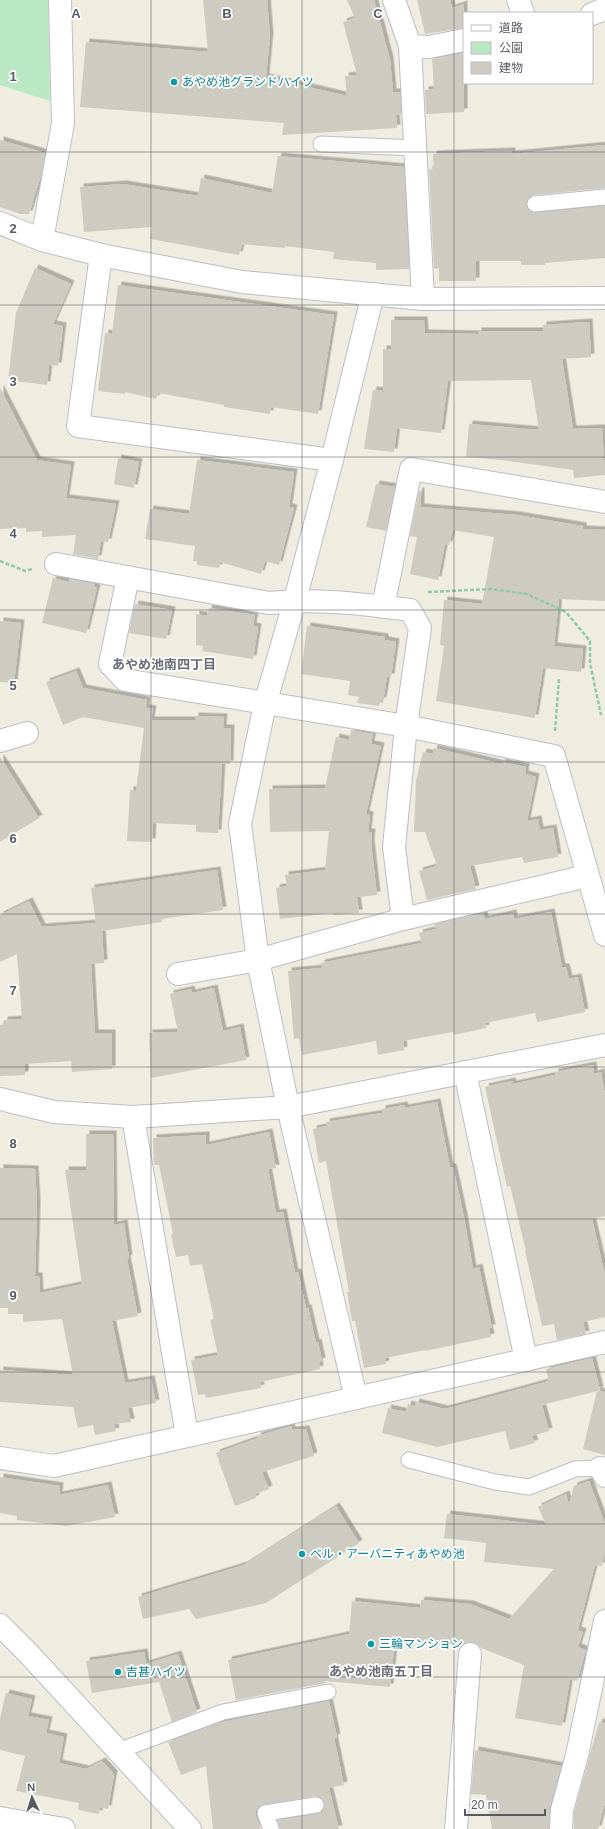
<svg xmlns="http://www.w3.org/2000/svg" width="605" height="1829" font-family="Helvetica,'Noto Sans JP',sans-serif">
<style>
.green{fill:#b9e8c2}
.building{fill:#ceccc1;filter:url(#shadow)}
.lines{fill:none;stroke-linecap:round;stroke-linejoin:round}
.service-casing{stroke:#bdbec5;stroke-width:17}
.minor-casing{stroke:#bdbec5;stroke-width:24}
.tertiary-casing{stroke:#bdbec5;stroke-width:24}
.path{stroke:#92c9ab;stroke-width:2.5;stroke-dasharray:4 2;stroke-linecap:butt}
.service{stroke:#fff;stroke-width:15}
.minor{stroke:#fff;stroke-width:22}
.tertiary{stroke:#fff;stroke-width:22}
.grid{fill:none;stroke:#595b63;stroke-width:1;stroke-opacity:0.55}
.culture-dot{fill:#0f9aa8;stroke:#fff;stroke-width:1.5}
.labels{text-anchor:middle;stroke-width:3.5;stroke-linejoin:round;paint-order:stroke}
.culture-label{font-size:12px;fill:#0d838f;stroke:#fff;text-anchor:start}
.neighbourhood-label{font-size:13px;font-weight:bold;fill:#6a6d75;stroke:#fff}
.grid-label{font-size:13px;text-anchor:middle;font-weight:bold;fill:#595b63;stroke:#fff;stroke-width:3.5;stroke-linejoin:round;paint-order:stroke}
</style>
<defs>
<filter id="shadow"><feDropShadow dx="3.5" dy="-3.5" stdDeviation="0" flood-color="#0004"/></filter>
</defs>
<rect width="100%" height="100%" fill="#eeede0"/>
<!-- green -->
<polygon class="green" points="0,0 48,0 50,101 0,85"/>
<!-- building -->
<g class="building">
<polygon points="203,0 267,0 270,36 266,77 347,96 345,76 357,75 343,22 355,18 347,0 374,0 390,60 393,92 400,92 401,115 396,115 397,128 282,135 284,123 80,107 86,42 208,52"/>
<polygon points="417,0 450,0 452,8 464,4 464,28 425,34"/>
<polygon points="464,53 464,112 426,114 425,90 434,89 432,59"/>
<polygon points="0,140 45,153 42,172 29,214 20,214 0,207"/>
<polygon points="605,145 605,188 534,195 529,197 526,204 528,210 536,213 605,206 605,258 545,263 545,265 521,265 521,261 476,261 476,281 439,281 439,268 434,269 429,169 434,170 433,154 512,151 512,154"/>
<polygon points="278,156 404,167 409,269 376,270 376,263 333,259 334,252 285,246 285,248 242,244 239,255 150,239 152,227 84,232 80,187 123,184 198,196 201,178 272,193"/>
<polygon points="35,268 71,284 53,324 63,326 58,366 49,365 47,385 8,380 16,313"/>
<polygon points="118,285 334,315 318,414 271,407 270,414 224,407 224,405 158,393 156,399 125,392 125,394 98,391 105,333 112,334"/>
<polygon points="391,320 424,320 425,333 478,334 478,331 543,331 543,325 589,322 591,357 562,359 573,429 602,428 605,475 574,478 573,470 502,460 466,457 469,424 539,430 531,380 448,381 441,433 397,428 394,452 364,449 373,390 383,391 383,349 391,349"/>
<polygon points="0,388 37,460 71,465 66,498 116,504 108,542 101,541 98,559 73,554 76,535 42,537 42,531 26,532 26,528 0,529"/>
<polygon points="118,458 139,462 134,488 114,484"/>
<polygon points="197,460 294,472 289,507 294,508 279,565 265,561 261,574 220,562 219,568 197,565 197,561 193,561 195,546 145,539 150,509 189,514"/>
<polygon points="376,484 395,487 386,531 366,527"/>
<polygon points="419,491 421,491 421,507 517,515 583,526 583,529 605,530 605,601 559,599 554,646 583,649 581,672 543,668 535,718 436,701 444,646 440,645 444,600 482,604 494,537 453,530 449,545 445,544 438,580 410,574 417,537 410,536"/>
<polygon points="53,578 69,582 70,579 95,584 94,587 97,588 86,633 42,623"/>
<polygon points="135,604 172,610 166,639 129,633"/>
<polygon points="209,608 255,615 253,626 258,627 253,659 202,651 203,646 196,645 196,614 207,616"/>
<polygon points="0,621 21,623 14,683 0,682"/>
<polygon points="307,626 385,637 385,640 396,642 391,677 387,677 383,701 381,700 379,706 357,703 359,697 348,695 350,681 301,674"/>
<polygon points="76,671 83,688 147,700 146,708 153,709 151,720 195,720 195,716 224,717 223,728 231,728 230,764 222,764 218,833 196,832 196,825 153,823 152,842 127,841 130,790 136,790 144,728 83,717 63,725 46,682"/>
<polygon points="351,730 373,734 371,744 381,746 366,814 370,815 368,832 372,832 371,843 377,895 357,897 359,913 334,915 333,913 280,919 276,888 287,886 285,875 325,870 329,831 270,832 269,789 325,788 336,737 349,740"/>
<polygon points="434,748 502,764 502,762 526,767 525,774 536,777 527,821 538,819 540,830 553,828 558,857 524,863 522,857 470,866 476,889 427,900 419,871 437,866 425,832 414,832 416,781 423,752 433,754"/>
<polygon points="0,757 39,818 0,842"/>
<polygon points="217,870 223,910 161,919 162,922 102,931 104,963 91,964 95,1033 112,1033 112,1069 72,1072 71,1061 25,1064 25,1075 0,1076 0,1025 4,1024 4,1020 22,1019 17,954 0,962 0,915 29,901 42,927 96,923 91,888"/>
<polygon points="551,912 562,967 566,967 569,979 578,977 585,1012 537,1022 535,1013 485,1023 486,1028 454,1035 453,1032 403,1041 404,1050 378,1055 376,1041 302,1055 299,1038 294,1039 288,971 322,968 321,963 422,943 419,933 436,929 434,924 483,913 485,919 513,913 514,919"/>
<polygon points="214,988 223,1031 240,1027 246,1060 151,1078 149,1033 178,1032 170,994 191,989 192,993"/>
<polygon points="593,1065 594,1074 601,1072 605,1096 605,1216 592,1219 605,1275 605,1317 583,1322 586,1334 557,1340 554,1324 542,1326 525,1251 526,1251 510,1186 507,1187 485,1087 512,1081 513,1084 555,1075 555,1072"/>
<polygon points="437,1102 450,1167 453,1167 464,1217 473,1269 479,1267 492,1328 489,1328 491,1337 425,1351 425,1350 385,1358 386,1364 364,1368 355,1321 352,1321 347,1292 349,1292 326,1161 319,1163 313,1129 327,1126 326,1122 382,1113 382,1109 404,1105 405,1108"/>
<polygon points="269,1132 276,1168 268,1169 276,1213 283,1212 295,1273 298,1272 306,1308 308,1308 316,1343 318,1342 322,1361 319,1362 320,1369 260,1382 261,1388 206,1398 205,1394 198,1395 191,1360 218,1355 210,1320 214,1319 202,1264 190,1266 188,1255 176,1257 171,1235 173,1234 159,1165 154,1165 153,1138 206,1135 206,1145"/>
<polygon points="86,1134 113,1134 114,1225 124,1223 129,1258 127,1259 138,1316 112,1321 125,1383 151,1379 156,1403 128,1408 131,1422 114,1424 116,1431 95,1435 93,1425 78,1428 73,1407 0,1402 0,1370 73,1375 62,1319 23,1322 23,1314 8,1314 8,1308 0,1308 0,1168 35,1169 37,1204 35,1276 39,1276 40,1293 82,1284 65,1170 86,1170"/>
<polygon points="592,1358 600,1390 597,1391 605,1392 605,1455 583,1449 597,1391 542,1405 549,1431 532,1436 535,1443 510,1450 505,1431 437,1447 382,1433 388,1408 406,1412 408,1404 415,1406 416,1402 445,1409 549,1381 546,1369"/>
<polygon points="291,1426 292,1430 306,1429 314,1456 262,1472 269,1489 255,1494 256,1498 235,1506 216,1453 258,1438 257,1436"/>
<polygon points="0,1477 60,1486 59,1495 108,1485 115,1517 66,1526 17,1520 17,1516 0,1513"/>
<polygon points="589,1481 605,1524 605,1551 602,1566 595,1565 578,1630 583,1632 578,1647 586,1650 577,1681 570,1679 562,1726 515,1718 524,1665 481,1648 477,1644 471,1642 462,1645 395,1639 390,1687 325,1681 326,1683 236,1700 228,1660 349,1634 352,1601 420,1608 421,1600 470,1604 509,1619 554,1569 484,1562 486,1543 444,1538 447,1514 546,1525 538,1507 566,1494 569,1505 574,1486"/>
<polygon points="336,1506 359,1543 266,1603 196,1619 189,1609 143,1619 138,1597 244,1565"/>
<polygon points="144,1652 146,1664 178,1654 197,1712 172,1722 159,1682 92,1693 86,1661"/>
<polygon points="6,1693 32,1699 28,1716 49,1720 46,1733 64,1737 59,1763 86,1769 102,1761 114,1774 108,1809 100,1807 99,1814 78,1810 79,1803 16,1791 25,1756 0,1750 0,1718"/>
<polygon points="329,1701 337,1737 334,1738 344,1785 329,1788 339,1829 280,1829 277,1820 317,1814 322,1812 324,1808 323,1800 315,1796 259,1806 256,1811 256,1816 261,1829 213,1829 206,1766 181,1775 168,1742 222,1722"/>
<polygon points="599,1722 605,1723 605,1802 598,1829 574,1829 574,1812"/>
<polygon points="475,1750 561,1766 550,1807 549,1829 492,1829 486,1795 471,1794"/>
</g>
<g class="lines">
<defs>
<g id="service">
<polyline points="321,144 416,148"/>
<polyline points="535,204 605,197"/>
<polyline points="409,1460 495,1482 529,1487 575,1469 600,1468"/>
<polyline points="118,1751 223,1712 328,1692"/>
<polyline points="271,1829 265,1813 316,1805"/>
</g>
<g id="minor">
<polyline points="394,0 410,46"/>
<polyline points="518,0 523,13"/>
<polyline points="592,14 605,9"/>
<polyline points="0,223 42,240 101,255 242,282 423,299 605,298"/>
<polyline points="42,240 63,123 60,0"/>
<polyline points="101,255 78,426 332,460"/>
<polyline points="423,299 410,46 429,47 464,40"/>
<path d="M 56,564 L 269,603 C 315,598 364,604 410,610 L 420,628 L 406,726 L 394,847 L 403,919"/>
<polyline points="128,577 110,664 125,680 406,726 554,756 605,935"/>
<polyline points="383,607 411,469 605,502"/>
<polyline points="0,741 27,733"/>
<polyline points="178,974 258,960 403,919 587,876"/>
<polyline points="465,1072 526,1360"/>
<polyline points="0,1099 54,1112 133,1117 288,1107 605,1045"/>
<polyline points="133,1117 187,1435"/>
<polyline points="356,1398 288,1107 258,960 240,824 265,704 295,600 332,460 373,294"/>
<polyline points="0,1458 54,1466 605,1342"/>
<polyline points="605,1469 600,1468 605,1476"/>
<polyline points="0,1625 28,1653 190,1829"/>
<polyline points="456,1829 470,1654"/>
<polyline points="561,1829 562,1810 577,1755 605,1621"/>
</g>
<polyline id="tertiary" points="0,1818 64,1829"/>
</defs>
<!-- service casing -->
<use href="#service" class="service-casing"/>
<!-- minor casing -->
<use href="#minor" class="minor-casing"/>
<!-- tertiary casing -->
<use href="#tertiary" class="tertiary-casing"/>
<!-- path -->
<g class="path">
<polyline points="0,561 25,571 32,569"/>
<polyline points="428,592 491,589 527,594 566,612 590,641 590,663 601,715"/>
<polyline points="555,731 559,679"/>
</g>
<!-- service -->
<use href="#service" class="service"/>
<!-- minor -->
<use href="#minor" class="minor"/>
<!-- tertiary -->
<use href="#tertiary" class="tertiary"/>
</g>
<!-- grid -->
<path class="grid" d="M 151,0 L 151,1829M 302,0 L 302,1829M 454,0 L 454,1829M 0,152 L 605,152M 0,305 L 605,305M 0,457 L 605,457M 0,610 L 605,610M 0,762 L 605,762M 0,914 L 605,914M 0,1067 L 605,1067M 0,1219 L 605,1219M 0,1372 L 605,1372M 0,1524 L 605,1524M 0,1677 L 605,1677"/>
<!-- markers -->
<g class="culture-dot">
<circle cx="174" cy="82" r="4"/>
<circle cx="302" cy="1554" r="4"/>
<circle cx="371" cy="1644" r="4"/>
<circle cx="118" cy="1672" r="4"/>
</g>
<g class="labels">
<!-- culture labels -->
<g class="culture-label">
<text x="182" y="86">あやめ池グランドハイツ</text>
<text x="310" y="1558">ベル・アーバニティあやめ池</text>
<text x="379" y="1648">三輪マンション</text>
<text x="126" y="1676">吉甚ハイツ</text>
</g>
<!-- neighbourhood labels -->
<g class="neighbourhood-label">
<text x="164" y="669">あやめ池南四丁目</text>
<text x="381" y="1676">あやめ池南五丁目</text>
</g>
</g>
<g class="grid-label">
<text x="76" y="18">A</text>
<text x="227" y="18">B</text>
<text x="378" y="18">C</text>
<text x="13" y="81">1</text>
<text x="13" y="233">2</text>
<text x="13" y="386">3</text>
<text x="13" y="538">4</text>
<text x="13" y="690">5</text>
<text x="13" y="843">6</text>
<text x="13" y="995">7</text>
<text x="13" y="1148">8</text>
<text x="13" y="1300">9</text>
</g>
<!-- legend -->
<rect x="463" y="12" width="130" height="72" fill="#ffffff" stroke="#bdbdc1"/>
<rect x="471" y="25" width="20" height="6" fill="#ffffff" stroke="#bdbdc1"/>
<text x="499" y="32" font-size="12" fill="#595b63">道路</text>
<rect x="471" y="42" width="20" height="12" fill="#b9e8c2" stroke="#bdbdc1"/>
<text x="499" y="52" font-size="12" fill="#595b63">公園</text>
<rect x="471" y="62" width="20" height="12" fill="#ceccc1" stroke="#bdbdc1"/>
<text x="499" y="72" font-size="12" fill="#595b63">建物</text>
<!-- north arrow -->
<g transform="translate(32 1797) rotate(356)" stroke="#ffffff" stroke-width="3" paint-order="stroke">
<path d="M0-3L7 15L0 10L-7 15Z" fill="#595b63"/>
<text y="-6" font-size="11" font-weight="bold" text-anchor="middle" fill="#595b63">N</text>
</g>
<!-- scale -->
<path d="M465 1809v6h80v-6" fill="none" stroke="#595b63" stroke-width="2"/>
<text x="471" y="1809" font-size="12" fill="#595b63" stroke="#ffffff" stroke-width="3" paint-order="stroke">20 m</text>
</svg>
